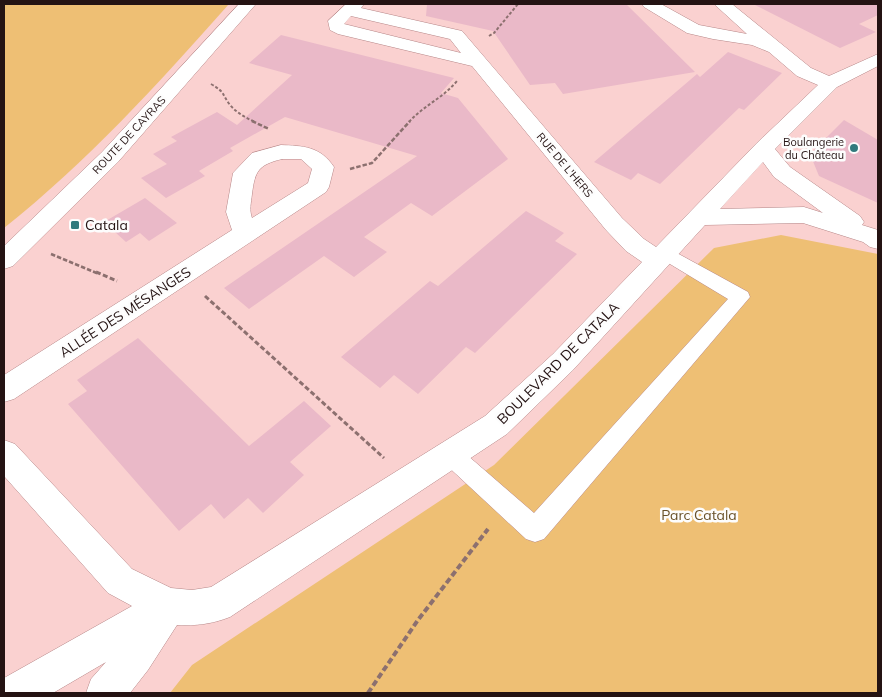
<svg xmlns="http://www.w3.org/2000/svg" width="882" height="697" font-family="Mulish,sans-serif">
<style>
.green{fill:#eebf74}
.building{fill:#eab9c8}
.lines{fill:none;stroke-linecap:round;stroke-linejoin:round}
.service-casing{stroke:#b68687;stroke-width:1}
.minor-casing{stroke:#b68687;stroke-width:1}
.tertiary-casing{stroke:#b68687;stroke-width:1}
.path-far3{stroke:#8c706f;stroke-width:2;stroke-dasharray:3 2;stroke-linecap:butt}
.path-far2{stroke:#8c706f;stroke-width:2.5;stroke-dasharray:4.5 2;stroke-linecap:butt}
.path-far1{stroke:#8c706f;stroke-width:3;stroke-dasharray:5 2.5;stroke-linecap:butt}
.path{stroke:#8c706f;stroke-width:4;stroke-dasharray:6 3;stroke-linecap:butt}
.service{fill:#fff;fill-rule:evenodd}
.minor{fill:#fff;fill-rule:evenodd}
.tertiary{fill:#fff;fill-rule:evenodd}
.poi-dot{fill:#317a7d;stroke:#fdfdfd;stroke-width:2}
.labels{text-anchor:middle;stroke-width:5;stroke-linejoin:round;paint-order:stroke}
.far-street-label{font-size:11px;fill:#241313;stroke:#fdfdfd}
.far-poi-label{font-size:11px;fill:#241313;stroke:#fdfdfd;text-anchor:end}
.poi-label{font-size:14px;fill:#241313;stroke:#fdfdfd;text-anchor:start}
.street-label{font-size:14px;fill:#241313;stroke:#fdfdfd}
.park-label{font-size:14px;fill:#695129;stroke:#fdfdfd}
</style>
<rect width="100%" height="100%" fill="#fad1d0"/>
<!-- green -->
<g class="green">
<path d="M 4,4 L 229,4 C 159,83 87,162 4,228 Z"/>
<polygon points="781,235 878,254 878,693 170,693 192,665 494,465 714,248"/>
</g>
<!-- building -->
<g class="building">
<polygon points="427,4 626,4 695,72 563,94 555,83 530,85 493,31 426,16"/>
<polygon points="753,4 878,4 878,15 859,24 876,32 840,48"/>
<polygon points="281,35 454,78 441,93 458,98 508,159 432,216 411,203 364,237 387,252 354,277 324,256 249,309 224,288 417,156 285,117 230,148 233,151 199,171 205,176 166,198 141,178 167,164 153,154 177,141 171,137 217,112 237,125 292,75 249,63"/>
<polygon points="728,52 782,73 744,110 739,108 660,184 638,173 631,180 594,162 697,74 700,77"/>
<polygon points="844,120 878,140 878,203 819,176 810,154"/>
<polygon points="145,198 177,223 149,241 140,233 126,242 104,222"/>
<polygon points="526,211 564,233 555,241 577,254 475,353 466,347 418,394 394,375 380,388 341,357 430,281 438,286"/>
<polygon points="138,338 249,446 304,401 331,426 290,462 304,475 263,513 248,498 224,519 211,504 179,531 68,404 87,391 77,380"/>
</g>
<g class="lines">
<defs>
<polygon id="service" points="666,247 748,292 750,297 544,539 535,542 526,539 443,462 440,455 443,448 451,445 459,448 534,513 728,299 660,258 657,253 660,248"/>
<g id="minor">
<path d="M 346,4 L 364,4 L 361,8 L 462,31 L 622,218 L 644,239 L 656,247 L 757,143 L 818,85 L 797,76 L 769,52 L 752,45 L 713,39 L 687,33 L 644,7 L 642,4 L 661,4 L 699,25 L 747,34 L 714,4 L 732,4 L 811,68 L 829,76 L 878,54 L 878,66 L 837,87 L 775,149 L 790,167 L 860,216 L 864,222 L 862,225 L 878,230 L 878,249 L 870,247 L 863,242 L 803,223 L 705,225 L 573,370 L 507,434 L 230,617 C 212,624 196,626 177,625 L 148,670 L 130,693 L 86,693 L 91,679 L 106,662 L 53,693 L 4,693 L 4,678 L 132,606 L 108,593 L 4,476 L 4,440 L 15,444 L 132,569 L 171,588 L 192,590 L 211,587 L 485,416 L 553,354 L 642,262 L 626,251 L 606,230 L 472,66 L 338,34 L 330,30 L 328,21 ZM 351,16 L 450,39 L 461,53 L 344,24 ZM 763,162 L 774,177 L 823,213 L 804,207 L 720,209 Z"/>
<path d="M 281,145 C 303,146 320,146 334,167 L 329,187 L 326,192 L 14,399 L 4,402 L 4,375 L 232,230 L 226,212 L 233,173 L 252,153 ZM 282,159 L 301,159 L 312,169 L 308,183 L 252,218 C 249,210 251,203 252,194 C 255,171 258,165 282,159 Z"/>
</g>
<polygon id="tertiary" points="239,4 256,4 118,162 13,266 4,269 4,246 102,152"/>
</defs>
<!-- service casing -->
<use href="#service" class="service-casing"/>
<!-- minor casing -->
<use href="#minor" class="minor-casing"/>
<!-- tertiary casing -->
<use href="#tertiary" class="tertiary-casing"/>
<!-- path-far3 -->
<g class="path-far3">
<polyline points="489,36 494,33 518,4"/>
<path d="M 211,84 C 226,93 221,93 230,105 C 237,113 246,118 255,122"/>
<path d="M 409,122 C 423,106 443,98 457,81"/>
</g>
<!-- path-far2 -->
<g class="path-far2">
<polyline points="252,121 269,129"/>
<polyline points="350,169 372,163 410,121"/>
<polyline points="51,254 99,274"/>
</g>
<!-- path-far1 -->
<g class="path-far1">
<polyline points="96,272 117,281"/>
<polyline points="205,296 384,458"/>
</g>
<!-- path -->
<polyline class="path" points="368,693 418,620 488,529"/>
<!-- service -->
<use href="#service" class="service"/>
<!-- minor -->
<use href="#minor" class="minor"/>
<!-- tertiary -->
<use href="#tertiary" class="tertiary"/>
</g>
<!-- markers -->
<g class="poi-dot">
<circle cx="854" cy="148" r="5"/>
<rect x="70" y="220" width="10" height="10" rx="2.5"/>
</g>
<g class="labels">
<!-- far-street labels -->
<g class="far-street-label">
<text transform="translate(129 135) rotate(-47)" y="4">ROUTE DE CAYRAS</text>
<text transform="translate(565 165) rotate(50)" y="4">RUE DE L'HERS</text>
</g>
<!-- far-poi labels -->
<g class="far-poi-label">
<text x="844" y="146">Boulangerie<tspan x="844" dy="13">du Château</tspan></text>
</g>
<!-- poi labels -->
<g class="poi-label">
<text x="85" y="230">Catala</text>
</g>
<!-- street labels -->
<g class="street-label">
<text transform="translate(125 312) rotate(-33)" y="5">ALLÉE DES MÉSANGES</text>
<text transform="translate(558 363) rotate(-45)" y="5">BOULEVARD DE CATALA</text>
</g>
<!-- park labels -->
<g class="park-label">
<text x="699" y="520">Parc Catala</text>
</g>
</g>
<!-- border -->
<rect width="882" height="697" fill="none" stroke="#241313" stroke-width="10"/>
</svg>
